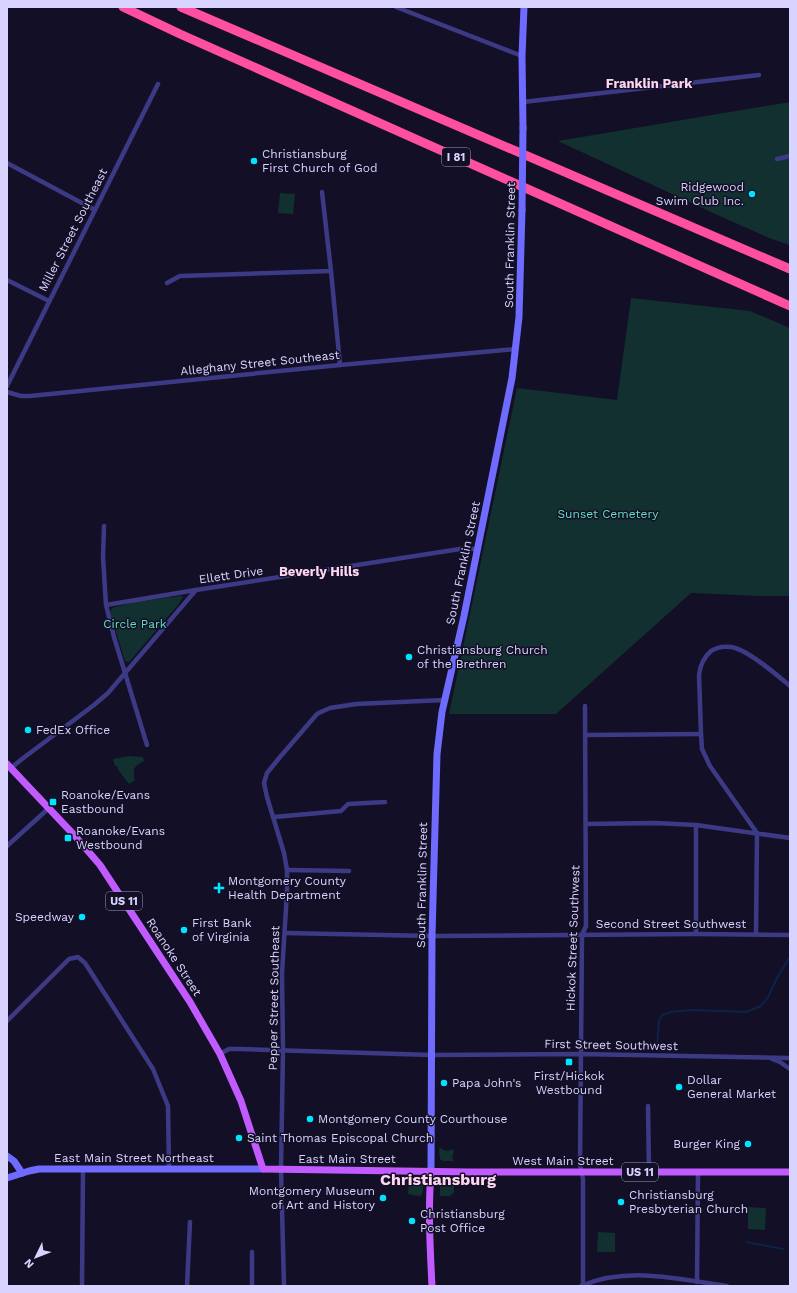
<svg xmlns="http://www.w3.org/2000/svg" width="797" height="1293" font-family="'Work Sans',sans-serif">
<style>
.green{fill:#12302f}
.lines{fill:none;stroke-linecap:round;stroke-linejoin:round}
.stream{stroke:#0c2248;stroke-width:2}
.street{stroke:#3d3a85;stroke-width:4.5}
.secondary{stroke:#6f6bff;stroke-width:7}
.primary{stroke:#c25bff;stroke-width:7}
.highway{stroke:#ff4fa3;stroke-width:9}
.secondary-bridge{stroke:#6f6bff;stroke-width:7}
.poi-dot{fill:#00e5ff;stroke:#130f26;stroke-width:1.5}
.labels{text-anchor:middle;stroke-width:3;stroke-linejoin:round;paint-order:stroke}
.shield{fill:#130f26;stroke:#9e99be;stroke-width:1}
.shield-label{font-size:11px;font-weight:bold;fill:#d9d4ff}
.poi-label{font-size:12px;fill:#d9d4ff;stroke:#130f26;text-anchor:start}
.street-label{font-size:12px;fill:#d9d4ff;stroke:#130f26}
.park-label{font-size:12px;fill:#5fe0c0;stroke:#130f26}
.neighbourhood-label{font-size:13px;font-weight:bold;fill:#ffd6f0;stroke:#130f26}
.district-label{font-size:16px;font-weight:bold;fill:#ffd6f0;stroke:#130f26}
</style>
<rect width="100%" height="100%" fill="#130f26"/>
<!-- green -->
<g class="green">
<polygon points="790,102 790,245 769,238 713,213 558,141"/>
<polygon points="280,193 295,194 293,214 278,213"/>
<polygon points="631,298 750,311 790,328 790,596 759,596 691,593 556,714 449,714 517,388 617,400"/>
<polygon points="180,596 182,596 183,597 178,605 129,662 125,661 111,616 110,612 112,608 136,602"/>
<path d="M 129,756 L 143,757 L 144,761 C 134,766 132,769 135,780 L 129,784 L 119,771 L 117,766 L 115,766 L 113,759 Z"/>
<path d="M 441,1148 L 443,1150 L 449,1151 L 451,1149 L 454,1151 C 453,1155 451,1157 454,1161 L 443,1161 L 440,1159 L 439,1149 Z"/>
<polygon points="413,1179 420,1179 423,1181 423,1191 421,1196 412,1195 408,1194 409,1181 408,1180"/>
<polygon points="445,1181 454,1181 454,1192 450,1196 440,1196 440,1184"/>
<polygon points="748,1207 766,1208 765,1230 748,1229"/>
<polygon points="598,1232 615,1233 615,1252 597,1252"/>
</g>
<g class="lines">
<!-- stream -->
<g class="stream">
<polyline points="657,1047 659,1021 662,1015 671,1012 692,1010 746,1012 761,1006 768,997 777,978 790,956"/>
<polyline points="746,1242 783,1249"/>
</g>
<!-- street -->
<g class="street">
<polyline points="396,7 522,56"/>
<polyline points="523,102 759,75"/>
<polyline points="777,159 790,156"/>
<polyline points="7,163 95,210"/>
<polyline points="322,192 331,271 340,365"/>
<polyline points="7,280 49,301"/>
<polyline points="167,283 180,276 331,271"/>
<polyline points="7,386 158,84"/>
<polyline points="7,392 21,396 30,396 340,365 516,349"/>
<polyline points="104,526 103,557 106,605 114,637 147,745"/>
<polyline points="106,605 196,590 460,549 478,549"/>
<polyline points="586,735 701,734"/>
<polyline points="11,768 22,759 94,705 108,693 196,590"/>
<polyline points="274,817 341,811 348,804 385,802"/>
<polyline points="586,824 655,823 696,825 790,838"/>
<polyline points="7,846 49,808"/>
<polyline points="287,870 349,871"/>
<polyline points="285,933 432,936 696,934 790,935"/>
<polyline points="696,934 696,825"/>
<path d="M 756,934 L 757,833 L 710,766 L 702,749 L 701,734 L 699,675 C 700,666 703,658 711,651 C 717,647 724,646 731,647 C 747,649 777,675 790,686"/>
<polyline points="7,1021 69,959 78,957 85,963 153,1069 168,1106 169,1169"/>
<polyline points="220,1054 229,1049 239,1049 432,1055 580,1054 790,1058"/>
<polyline points="772,1059 780,1062 790,1069"/>
<polyline points="648,1106 649,1172"/>
<polyline points="697,1282 698,1172"/>
<polyline points="583,1285 583,1179 580,1165 582,935 586,926 585,706"/>
<polyline points="82,1286 83,1169"/>
<polyline points="187,1286 190,1222"/>
<polyline points="252,1286 252,1252"/>
<polyline points="284,1286 281,1169 283,1050 282,973 287,892 287,870 284,853 267,797 264,783 267,773 280,757 317,714 323,711 330,708 356,704 444,700"/>
<path d="M 581,1286 C 627,1266 680,1279 727,1286"/>
</g>
<!-- secondary -->
<g class="secondary">
<polyline points="523,128 522,56 524,7"/>
<polyline points="7,1156 14,1161 22,1173"/>
<polyline points="431,1171 432,936 437,754 442,712 464,616 512,378 519,317 522,210"/>
<polyline points="7,1178 29,1171 39,1169 263,1169"/>
</g>
<!-- primary -->
<g class="primary">
<polyline points="7,764 75,836 100,865 190,1002 220,1054 241,1101 263,1169 470,1172 790,1172"/>
<path d="M 431,1171 C 428,1210 430,1247 432,1286"/>
</g>
<!-- highway -->
<g class="highway">
<polyline points="123,7 180,34 790,306"/>
<polyline points="181,7 790,269"/>
</g>
<!-- secondary-bridge -->
<polyline class="secondary-bridge" points="522,210 523,128"/>
</g>
<!-- markers -->
<g class="poi-dot">
<circle cx="254" cy="161" r="4"/>
<circle cx="752" cy="194" r="4"/>
<circle cx="409" cy="657" r="4"/>
<circle cx="28" cy="730" r="4"/>
<rect x="49" y="798" width="8" height="8" rx="2"/>
<rect x="64" y="834" width="8" height="8" rx="2"/>
<path d="M217 882h4v4h4v4h-4v4h-4v-4h-4v-4h4z"/>
<circle cx="82" cy="917" r="4"/>
<circle cx="184" cy="930" r="4"/>
<rect x="565" y="1058" width="8" height="8" rx="2"/>
<circle cx="444" cy="1083" r="4"/>
<circle cx="679" cy="1087" r="4"/>
<circle cx="310" cy="1119" r="4"/>
<circle cx="239" cy="1138" r="4"/>
<circle cx="748" cy="1144" r="4"/>
<circle cx="383" cy="1198" r="4"/>
<circle cx="621" cy="1202" r="4"/>
<circle cx="412" cy="1221" r="4"/>
</g>
<g class="labels">
<!-- shield labels -->
<g class="shield">
<rect x="442" y="148" width="28" height="18" rx="3"/>
<rect x="106" y="892" width="36" height="18" rx="3"/>
<rect x="622" y="1163" width="36" height="18" rx="3"/>
</g>
<g class="shield-label">
<text x="456" y="161">I 81</text>
<text x="124" y="905">US 11</text>
<text x="640" y="1176">US 11</text>
</g>
<!-- poi labels -->
<g class="poi-label">
<text x="262" y="158">Christiansburg<tspan x="262" dy="14">First Church of God</tspan></text>
<text x="744" y="191" text-anchor="end">Ridgewood<tspan x="744" dy="14">Swim Club Inc.</tspan></text>
<text x="417" y="654">Christiansburg Church<tspan x="417" dy="14">of the Brethren</tspan></text>
<text x="36" y="734">FedEx Office</text>
<text x="61" y="799">Roanoke/Evans<tspan x="61" dy="14">Eastbound</tspan></text>
<text x="76" y="835">Roanoke/Evans<tspan x="76" dy="14">Westbound</tspan></text>
<text x="228" y="885">Montgomery County<tspan x="228" dy="14">Health Department</tspan></text>
<text x="74" y="921" text-anchor="end">Speedway</text>
<text x="192" y="927">First Bank<tspan x="192" dy="14">of Virginia</tspan></text>
<text x="569" y="1080" text-anchor="middle">First/Hickok<tspan x="569" dy="14">Westbound</tspan></text>
<text x="687" y="1084">Dollar<tspan x="687" dy="14">General Market</tspan></text>
<text x="452" y="1087">Papa John's</text>
<text x="318" y="1123">Montgomery County Courthouse</text>
<text x="247" y="1142">Saint Thomas Episcopal Church</text>
<text x="740" y="1148" text-anchor="end">Burger King</text>
<text x="375" y="1195" text-anchor="end">Montgomery Museum<tspan x="375" dy="14">of Art and History</tspan></text>
<text x="629" y="1199">Christiansburg<tspan x="629" dy="14">Presbyterian Church</tspan></text>
<text x="420" y="1218">Christiansburg<tspan x="420" dy="14">Post Office</tspan></text>
</g>
<!-- street labels -->
<g class="street-label">
<text transform="translate(73 230) rotate(-63)" y="4">Miller Street Southeast</text>
<text transform="translate(510 245) rotate(-89)" y="4">South Franklin Street</text>
<text transform="translate(260 363) rotate(-6)" y="4">Alleghany Street Southeast</text>
<text transform="translate(463 563) rotate(-78)" y="4">South Franklin Street</text>
<text transform="translate(231 575) rotate(-8)" y="4">Ellett Drive</text>
<text transform="translate(422 885) rotate(-89)" y="4">South Franklin Street</text>
<text x="671" y="928">Second Street Southwest</text>
<text transform="translate(573 938) rotate(-88)" y="4">Hickok Street Southwest</text>
<text transform="translate(174 957) rotate(57)" y="4">Roanoke Street</text>
<text transform="translate(274 998) rotate(-89)" y="4">Pepper Street Southeast</text>
<text transform="translate(611 1045) rotate(1)" y="4">First Street Southwest</text>
<text x="134" y="1162">East Main Street Northeast</text>
<text x="347" y="1163">East Main Street</text>
<text x="563" y="1165">West Main Street</text>
</g>
<!-- park labels -->
<g class="park-label">
<text x="608" y="518">Sunset Cemetery</text>
<text x="135" y="628">Circle Park</text>
</g>
<!-- neighbourhood labels -->
<g class="neighbourhood-label">
<text x="649" y="88">Franklin Park</text>
<text x="319" y="576">Beverly Hills</text>
</g>
<!-- district labels -->
<g class="district-label">
<text x="438" y="1185">Christiansburg</text>
</g>
</g>
<!-- border -->
<rect width="797" height="1293" fill="none" stroke="#d9d4ff" stroke-width="16"/>
<!-- north arrow -->
<g transform="translate(36 1257) rotate(227)" stroke="#130f26" stroke-width="3" paint-order="stroke">
<path d="M0-3L7 15L0 10L-7 15Z" fill="#d9d4ff"/>
<text y="-6" font-size="11" font-weight="bold" text-anchor="middle" fill="#d9d4ff">N</text>
</g>
</svg>
